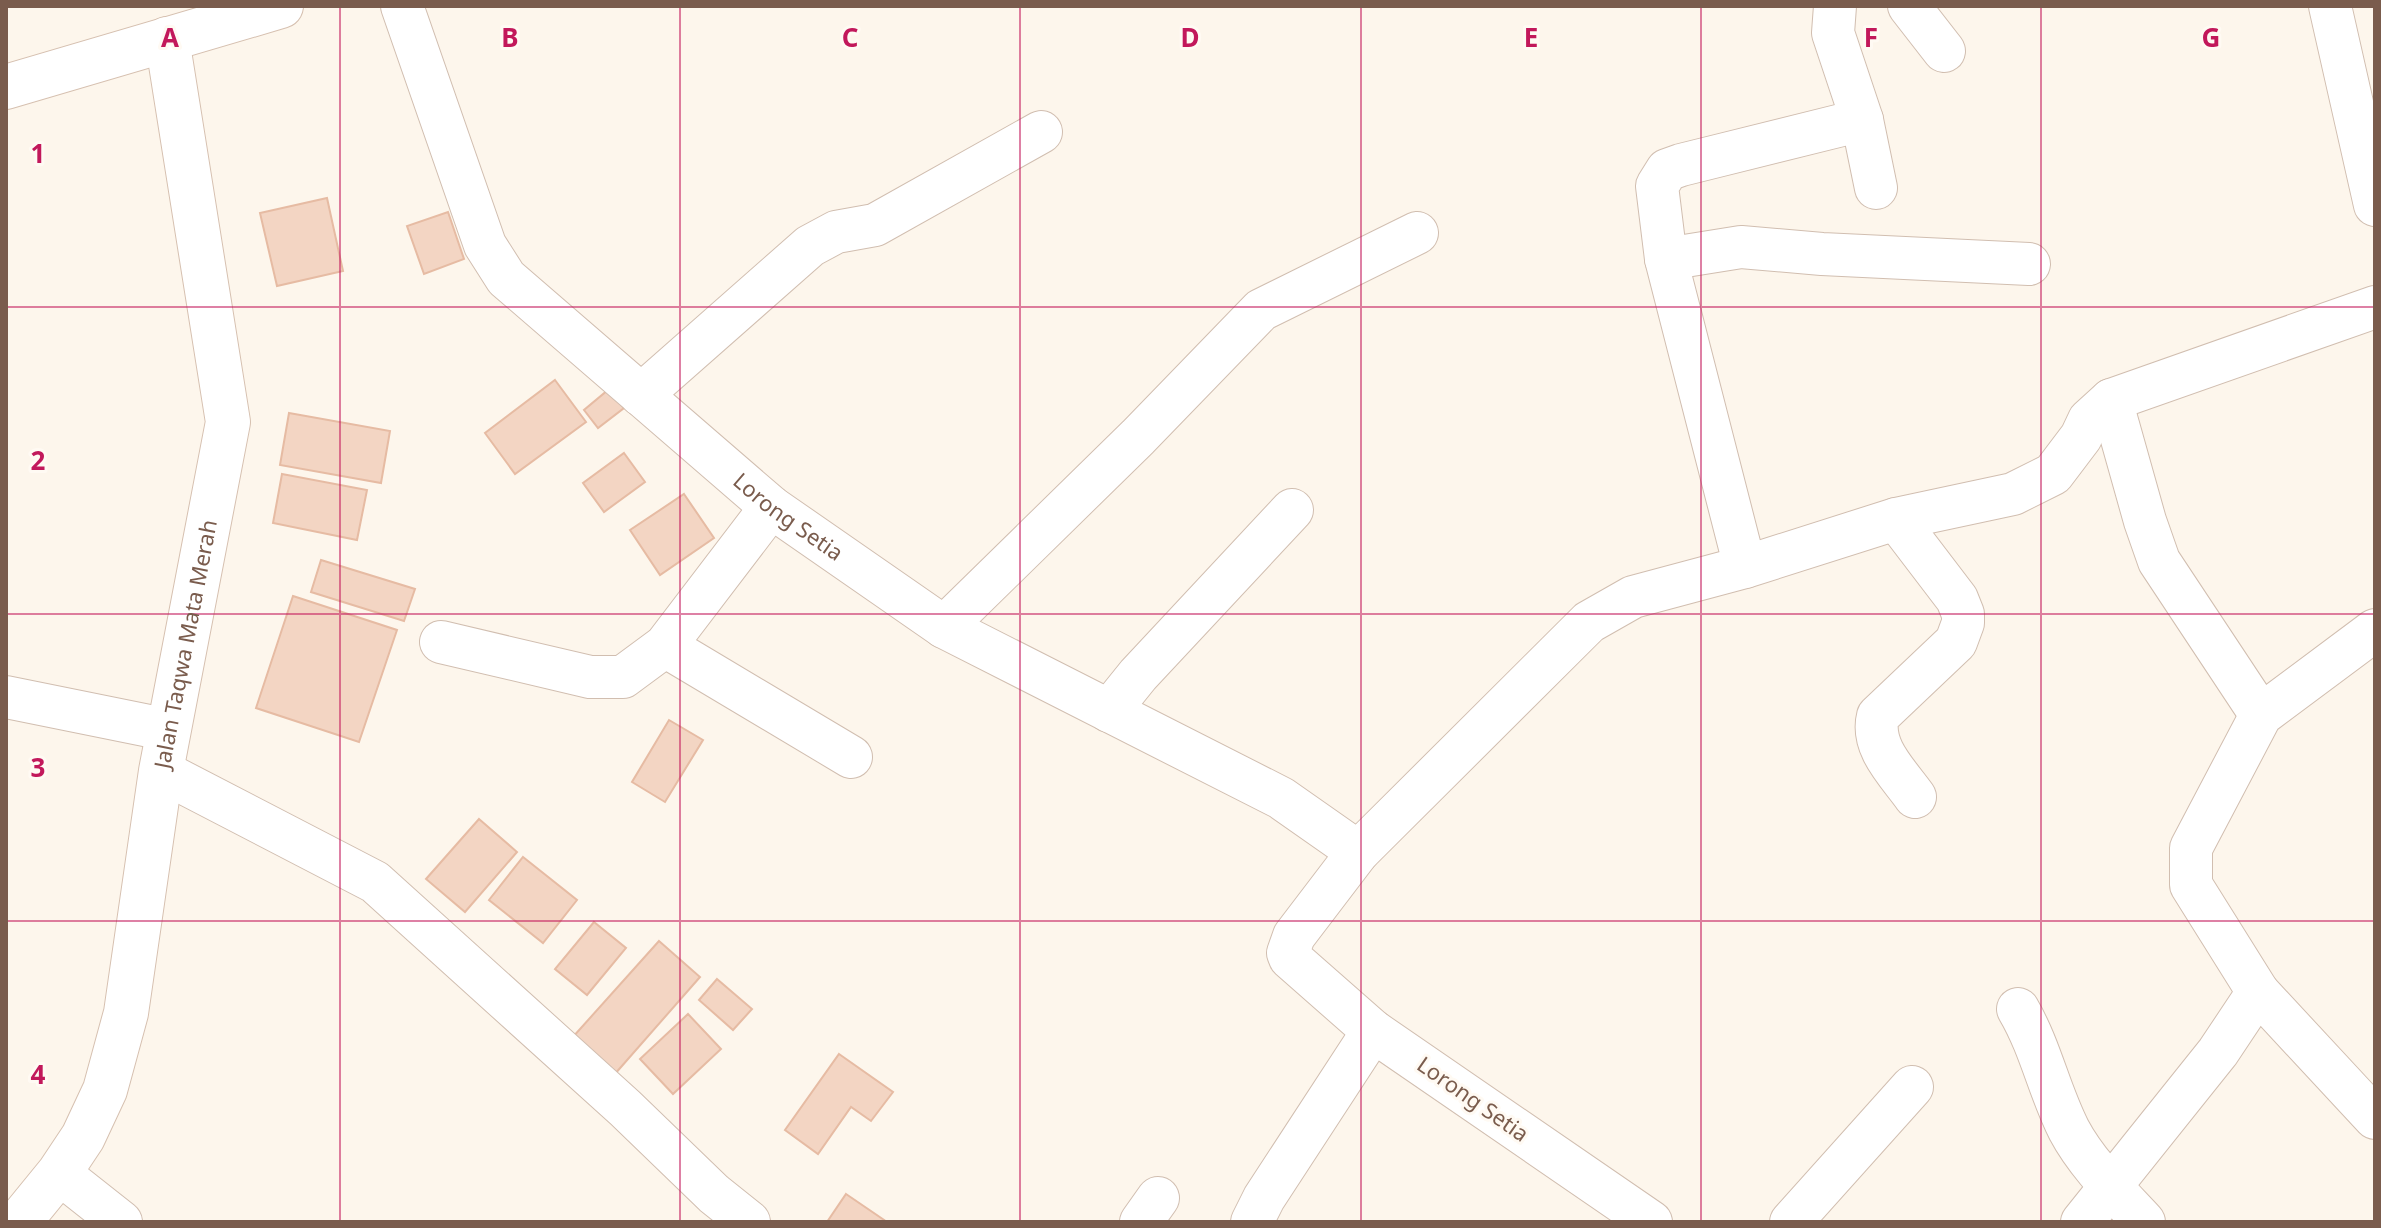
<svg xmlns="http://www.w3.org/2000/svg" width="2381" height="1228" font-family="'Noto Sans',sans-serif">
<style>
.building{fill:#f3d5c3;stroke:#e6bba3;stroke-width:2}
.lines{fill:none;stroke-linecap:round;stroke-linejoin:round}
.street-casing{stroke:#d1beb0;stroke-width:44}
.secondary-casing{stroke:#d6c0b0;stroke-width:46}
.street{stroke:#fff;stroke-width:42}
.secondary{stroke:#fff;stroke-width:44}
.grid{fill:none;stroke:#c2185b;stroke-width:2;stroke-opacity:0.55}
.labels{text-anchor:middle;stroke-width:6;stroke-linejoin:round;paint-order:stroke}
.street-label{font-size:22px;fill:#7a5c4d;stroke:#fffaf3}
.grid-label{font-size:26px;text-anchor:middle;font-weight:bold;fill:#c2185b;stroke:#fffaf3;stroke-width:6;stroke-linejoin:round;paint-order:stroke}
</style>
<rect width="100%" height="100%" fill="#fdf6ec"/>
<!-- building -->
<g class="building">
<polygon points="327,198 343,271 277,286 260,213"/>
<polygon points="448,212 464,259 424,274 407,226"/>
<polygon points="555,380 586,422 515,474 485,433"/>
<polygon points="608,390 624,408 598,428 584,410"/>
<polygon points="289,413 390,431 381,483 280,465"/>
<polygon points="624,453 645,482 604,512 583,483"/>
<polygon points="282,474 367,490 357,540 273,523"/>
<polygon points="684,494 714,538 660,575 630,530"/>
<polygon points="321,560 415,589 404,621 311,592"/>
<polygon points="293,596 397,630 359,742 256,708"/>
<polygon points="669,720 703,740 665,802 632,782"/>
<polygon points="479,819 517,852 465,912 426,879"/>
<polygon points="523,857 577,900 543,943 489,900"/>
<polygon points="594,922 626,948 587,995 555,969"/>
<polygon points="659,941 700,977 614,1075 572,1038"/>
<polygon points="717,979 752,1009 733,1030 699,1000"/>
<polygon points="688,1014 721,1049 673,1094 640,1059"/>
<polygon points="839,1054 893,1092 871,1121 851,1107 818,1154 785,1130"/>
<polygon points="846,1194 887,1222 827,1222"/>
</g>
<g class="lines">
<defs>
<g id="street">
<path id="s1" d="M 402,6 L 485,245 L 506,278 L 771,507 L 944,627 L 1281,798 L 1358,852"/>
<polyline points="1835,6 1833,33 1862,120 1876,188"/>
<polyline points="1909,6 1944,51"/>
<polyline points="2330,6 2375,205"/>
<polyline points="1666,259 1741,247 1822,254 2029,264"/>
<polyline points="641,395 810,246 836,232 875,225 1041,132"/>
<polyline points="2111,400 2145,521 2159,561 2261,715"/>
<path d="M 1896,519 L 1957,599 L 1963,614 L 1963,623 L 1956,642 L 1878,716 C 1870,747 1898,773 1915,797"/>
<polyline points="1745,567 1666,259 1657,186 1667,170 1681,165 1862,120"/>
<polyline points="944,627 1138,437 1261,310 1417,233"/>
<polyline points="441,642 590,677 623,677 665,646 771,507"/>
<polyline points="665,646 851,757"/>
<polyline points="6,697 169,730"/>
<polyline points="1109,711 1138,675 1292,510"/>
<polyline points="161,771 375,882 625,1108 714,1194 749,1222"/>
<polyline points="2258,992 2375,1118"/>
<path d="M 2018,1009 C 2041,1048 2049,1091 2069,1130 C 2087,1164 2118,1194 2144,1222"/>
<polyline points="59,1173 121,1222"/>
<polyline points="1141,1222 1158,1198"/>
<polyline points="1252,1222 1264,1198 1373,1031"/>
<polyline points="1651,1222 1373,1031 1290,958 1288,953 1294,936 1358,852 1589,622 1633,597 1745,567 1896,519 2013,494 2053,474 2081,437 2089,420 2111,400 2375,307"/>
<polyline points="1791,1222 1912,1087"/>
<polyline points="2082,1222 2218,1052 2258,992 2191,885 2191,848 2261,715 2375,630"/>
</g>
<g id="secondary">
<polyline points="6,87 281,6"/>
<path id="s2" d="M 19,1222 L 59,1173 L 83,1137 L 105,1090 L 126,1013 L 161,771 L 228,422 L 167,39"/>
</g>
</defs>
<!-- street casing -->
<use href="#street" class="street-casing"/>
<!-- secondary casing -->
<use href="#secondary" class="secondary-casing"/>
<!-- street -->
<use href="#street" class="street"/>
<!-- secondary -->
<use href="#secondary" class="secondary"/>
</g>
<!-- grid -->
<path class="grid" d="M 340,6 L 340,1222M 680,6 L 680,1222M 1020,6 L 1020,1222M 1361,6 L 1361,1222M 1701,6 L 1701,1222M 2041,6 L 2041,1222M 6,307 L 2375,307M 6,614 L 2375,614M 6,921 L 2375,921"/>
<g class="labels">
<!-- street labels -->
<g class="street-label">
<text dy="8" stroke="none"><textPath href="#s1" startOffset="662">Lorong Setia</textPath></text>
<text dy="8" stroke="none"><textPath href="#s2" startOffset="612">Jalan Taqwa Mata Merah</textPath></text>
<text transform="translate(1473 1099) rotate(35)" y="8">Lorong Setia</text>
</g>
</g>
<g class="grid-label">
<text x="170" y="47">A</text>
<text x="510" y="47">B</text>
<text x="850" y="47">C</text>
<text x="1190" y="47">D</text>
<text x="1531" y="47">E</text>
<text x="1871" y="47">F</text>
<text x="2211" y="47">G</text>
<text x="38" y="163">1</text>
<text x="38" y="470">2</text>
<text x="38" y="777">3</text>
<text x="38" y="1084">4</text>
</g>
<!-- border -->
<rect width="2381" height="1228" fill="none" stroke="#7a5c4d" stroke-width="16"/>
</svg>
